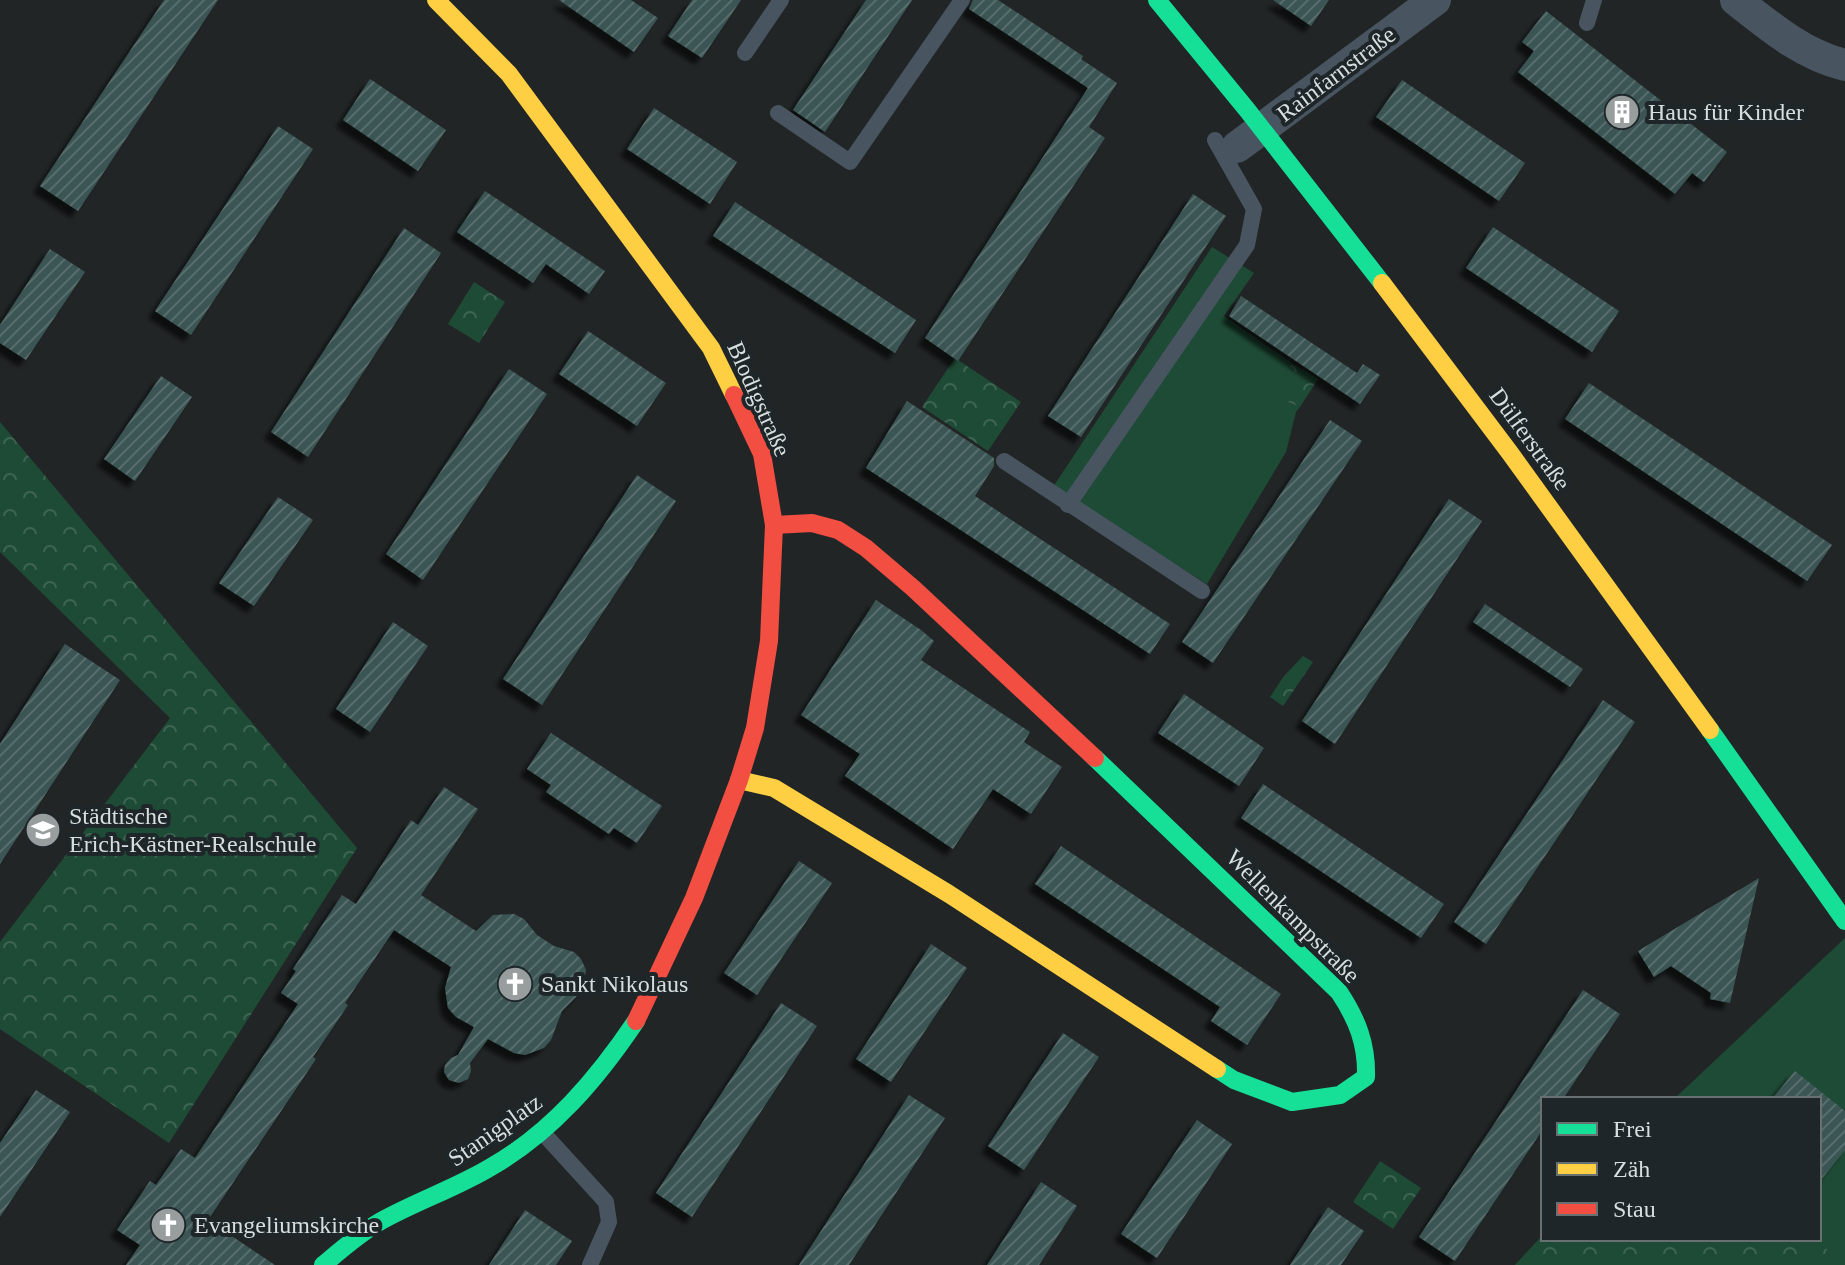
<svg xmlns="http://www.w3.org/2000/svg" width="1845" height="1265" font-family="'Times New Roman',serif">
<style>
.grass{fill:#1e4b36}
.forest{fill:url(#forest-crowns)}
.building{fill:url(#building-hatch);filter:url(#shadow)}
.lines{fill:none;stroke-linecap:round;stroke-linejoin:round}
.lane{stroke:#485560;stroke-width:16}
.street{stroke:#485560;stroke-width:32}
.fast{stroke:#16e098;stroke-width:18}
.slow{stroke:#ffcf43;stroke-width:18}
.jam{stroke:#f24e42;stroke-width:18}
.labels{text-anchor:middle;stroke-width:8;stroke-linejoin:round;paint-order:stroke}
.street-label{font-size:24px;fill:#d8dedf;stroke:#1e2629}
.poi-label{font-size:24px;fill:#d8dedf;stroke:#1e2629;text-anchor:start}
</style>
<defs>
<pattern id="forest-crowns" width="20" height="18" patternUnits="userSpaceOnUse" patternTransform="scale(2)"><rect width="20" height="18" fill="#1e4b36"/><path d="M2 6a3 3 0 1 1 6 0M12 15a3 3 0 1 1 6 0" fill="none" stroke="#3e6453"/></pattern>
<pattern id="building-hatch" width="6" height="6" patternUnits="userSpaceOnUse" patternTransform="scale(2)"><rect width="6" height="6" fill="#3b5554"/><path d="M-1 1l2-2M0 6l6-6M5 7l2-2" fill="none" stroke="#576d6c"/></pattern>
<filter id="shadow"><feDropShadow dx="-7" dy="7" stdDeviation="2" flood-color="#0009"/></filter>
</defs>
<rect width="100%" height="100%" fill="#212526"/>
<!-- grass -->
<g class="grass">
<polygon points="1212,247 1254,273 1224,316 1293,364 1288,368 1288,402 1300,407 1296,412 1286,452 1207,584 1053,487"/>
<polygon points="1845,938 1845,1265 1515,1265 1543,1235 1543,1239 1819,1239 1819,1099 1674,1099"/>
</g>
<!-- forest -->
<g class="forest">
<polygon points="474,282 505,302 479,343 448,324"/>
<polygon points="955,358 1021,402 988,451 922,407"/>
<polygon points="1293,364 1318,379 1300,407 1288,402 1279,390 1288,368"/>
<polygon points="0,422 357,848 169,1143 0,1029 0,942 170,718 0,552"/>
<polygon points="1303,656 1313,662 1283,706 1270,697 1284,676"/>
<polygon points="1380,1161 1421,1188 1393,1229 1353,1202"/>
<polygon points="1543,1235 1543,1239 1812,1239 1845,1262 1845,1265 1515,1265"/>
</g>
<!-- building -->
<g class="building">
<polygon points="164,0 218,0 78,211 40,186"/>
<polygon points="559,0 631,0 658,18 634,52"/>
<polygon points="692,0 741,0 702,58 668,36"/>
<polygon points="866,0 912,0 825,132 793,110"/>
<polygon points="973,0 998,0 1083,56 1081,59 1117,83 1089,127 1105,138 958,361 925,338 1088,88 969,9"/>
<polygon points="1273,0 1329,0 1311,26"/>
<polygon points="1546,11 1727,152 1704,182 1692,173 1675,194 1518,72 1534,51 1522,42"/>
<polygon points="370,79 446,130 418,171 343,120"/>
<polygon points="1402,80 1525,163 1499,201 1376,117"/>
<polygon points="654,108 737,162 710,204 627,149"/>
<polygon points="278,126 313,149 191,335 155,311"/>
<polygon points="485,191 605,271 589,294 546,264 533,283 457,232"/>
<polygon points="1193,194 1226,216 1081,437 1048,416"/>
<polygon points="735,202 916,320 895,353 713,236"/>
<polygon points="1493,227 1619,311 1592,352 1466,268"/>
<polygon points="404,228 441,253 308,457 271,432"/>
<polygon points="50,249 85,272 26,360 0,343 0,325"/>
<polygon points="1241,296 1357,373 1363,364 1380,375 1360,404 1229,316"/>
<polygon points="588,331 666,383 637,426 559,374"/>
<polygon points="509,369 547,394 423,580 386,554"/>
<polygon points="161,376 192,397 135,481 104,459"/>
<polygon points="1589,383 1832,545 1807,581 1565,419"/>
<polygon points="907,401 994,458 994,466 975,496 1170,624 1150,654 866,468"/>
<polygon points="1330,420 1362,441 1213,663 1182,642"/>
<polygon points="637,475 676,501 542,705 503,679"/>
<polygon points="278,497 313,520 254,606 219,583"/>
<polygon points="1449,499 1482,521 1335,744 1302,721"/>
<polygon points="876,600 921,630 934,641 921,660 1030,732 1024,742 1062,767 1031,814 993,789 953,849 845,776 860,754 801,715"/>
<polygon points="1485,604 1583,669 1570,687 1473,622"/>
<polygon points="393,622 428,646 370,732 336,709"/>
<polygon points="65,644 120,680 0,864 0,744"/>
<polygon points="1184,694 1264,748 1239,786 1158,733"/>
<polygon points="1603,700 1635,722 1486,944 1454,922"/>
<polygon points="551,733 662,806 637,843 614,828 609,834 546,792 551,785 527,769"/>
<polygon points="1263,784 1444,904 1421,938 1241,818"/>
<polygon points="444,787 478,809 421,895 476,931 493,915 514,914 524,919 537,935 554,946 574,952 581,959 586,970 582,991 562,1011 551,1040 544,1048 525,1055 514,1053 488,1039 470,1063 471,1071 468,1079 459,1083 449,1080 444,1072 445,1065 451,1058 458,1055 474,1027 456,1017 448,1008 445,988 451,967 394,930 345,1003 348,1005 313,1057 316,1059 208,1220 275,1265 126,1265 140,1245 117,1230 150,1181 156,1185 181,1149 195,1158 298,1004 281,993 296,971 293,969 342,895 356,904 411,820 418,825"/>
<polygon points="1061,846 1281,994 1247,1045 1211,1021 1220,1007 1035,884"/>
<polygon points="799,861 832,883 757,995 724,973"/>
<polygon points="1759,878 1730,1003 1710,999 1711,993 1671,966 1654,977 1638,951"/>
<polygon points="931,944 967,968 891,1082 856,1059"/>
<polygon points="1583,990 1620,1014 1563,1099 1543,1099 1543,1129 1455,1261 1419,1237"/>
<polygon points="781,1003 817,1026 692,1217 656,1193"/>
<polygon points="1063,1033 1099,1057 1024,1170 988,1146"/>
<polygon points="1795,1071 1845,1111 1845,1150 1819,1182 1819,1099 1772,1099"/>
<polygon points="36,1090 70,1112 0,1217 0,1143"/>
<polygon points="909,1095 945,1118 849,1265 799,1265"/>
<polygon points="1197,1120 1232,1144 1157,1258 1121,1234"/>
<polygon points="1041,1182 1077,1206 1039,1265 987,1265"/>
<polygon points="1328,1207 1364,1231 1341,1265 1290,1265"/>
<polygon points="525,1210 572,1241 556,1265 489,1265"/>
</g>
<g class="lines">
<!-- lane -->
<g class="lane">
<polyline points="1587,23 1594,0"/>
<polyline points="745,53 781,0"/>
<polyline points="778,113 850,162 962,0"/>
<polyline points="1004,461 1202,591"/>
<polyline points="1068,505 1247,245 1254,209 1215,140"/>
<polyline points="543,1133 606,1202 609,1222 590,1265"/>
</g>
<!-- street -->
<g class="street">
<path d="M 1736,0 C 1769,26 1803,55 1845,65"/>
<polyline points="1237,147 1435,0"/>
</g>
<!-- fast -->
<g class="fast">
<polyline points="1157,0 1248,111 1382,283"/>
<polyline points="1710,730 1845,921"/>
<path d="M 1095,758 L 1339,992 C 1357,1019 1367,1044 1366,1077 L 1340,1095 L 1292,1102 L 1234,1080 L 1217,1069"/>
<path d="M 323,1265 C 342,1249 360,1233 381,1221 C 417,1201 456,1188 491,1167 C 552,1132 597,1079 636,1021"/>
</g>
<!-- slow -->
<g class="slow">
<polyline points="436,0 509,74 711,348 734,395"/>
<polyline points="1382,283 1510,453 1710,730"/>
<polyline points="739,780 774,788 949,894 1217,1069"/>
</g>
<!-- jam -->
<g class="jam">
<polyline points="774,525 812,523 838,530 866,548 913,588 1095,758"/>
<polyline points="636,1021 694,898 739,780 755,728 769,641 774,525 762,454 734,395"/>
</g>
</g>
<!-- icons -->
<defs>
<symbol id="building-disc" viewBox="-11 -11 22 22"><circle r="9.5" fill="#989d9e" stroke="#1e2629"/><path d="M-4-6H4V6H1V3H-1V6H-4ZM-2.5-4.3h1.7v1.8h-1.7ZM.8-4.3h1.7v1.8H.8ZM-2.5-1h1.7V.8h-1.7ZM.8-1h1.7V.8H.8Z" fill="#fff"/></symbol>
<symbol id="school-disc" viewBox="-11 -11 22 22"><circle r="9.5" fill="#989d9e" stroke="#1e2629"/><path d="M0-5L7-2L0 1L-7-2ZM-4 1L0 2.5L4 1V4Q0 6-4 4Z" fill="#fff"/></symbol>
<symbol id="church-disc" viewBox="-11 -11 22 22"><circle r="9.5" fill="#989d9e" stroke="#1e2629"/><path d="M-1.2-6h2.4v3.5h3.3v2.4h-3.3V6h-2.4V-.1h-3.3v-2.4h3.3Z" fill="#fff"/></symbol>
</defs>
<g fill-rule="evenodd">
<use href="#building-disc" x="1602" y="92" width="40" height="40"/>
<use href="#school-disc" x="23" y="810" width="40" height="40"/>
<use href="#church-disc" x="495" y="964" width="40" height="40"/>
<use href="#church-disc" x="148" y="1205" width="40" height="40"/>
</g>
<g class="labels">
<!-- street labels -->
<g class="street-label">
<text transform="translate(1336 74) rotate(-37)" y="8">Rainfarnstraße</text>
<text transform="translate(759 399) rotate(66)" y="8">Blodigstraße</text>
<text transform="translate(1530 439) rotate(54)" y="8">Dülferstraße</text>
<text transform="translate(1293 916) rotate(45)" y="8">Wellenkampstraße</text>
<text transform="translate(495 1130) rotate(-35)" y="8">Stanigplatz</text>
</g>
<!-- poi labels -->
<g class="poi-label">
<text x="1648" y="120">Haus für Kinder</text>
<text x="69" y="824">Städtische<tspan x="69" dy="28">Erich-Kästner-Realschule</tspan></text>
<text x="541" y="992">Sankt Nikolaus</text>
<text x="194" y="1233">Evangeliumskirche</text>
</g>
</g>
<!-- legend -->
<rect x="1541" y="1097" width="280" height="144" fill="#1e2629" stroke="#687072" stroke-width="2"/>
<rect x="1557" y="1123" width="40" height="12" fill="#16e098" stroke="#687072" stroke-width="2"/>
<text x="1613" y="1137" font-size="24" fill="#d8dedf">Frei</text>
<rect x="1557" y="1163" width="40" height="12" fill="#ffcf43" stroke="#687072" stroke-width="2"/>
<text x="1613" y="1177" font-size="24" fill="#d8dedf">Zäh</text>
<rect x="1557" y="1203" width="40" height="12" fill="#f24e42" stroke="#687072" stroke-width="2"/>
<text x="1613" y="1217" font-size="24" fill="#d8dedf">Stau</text>
</svg>
